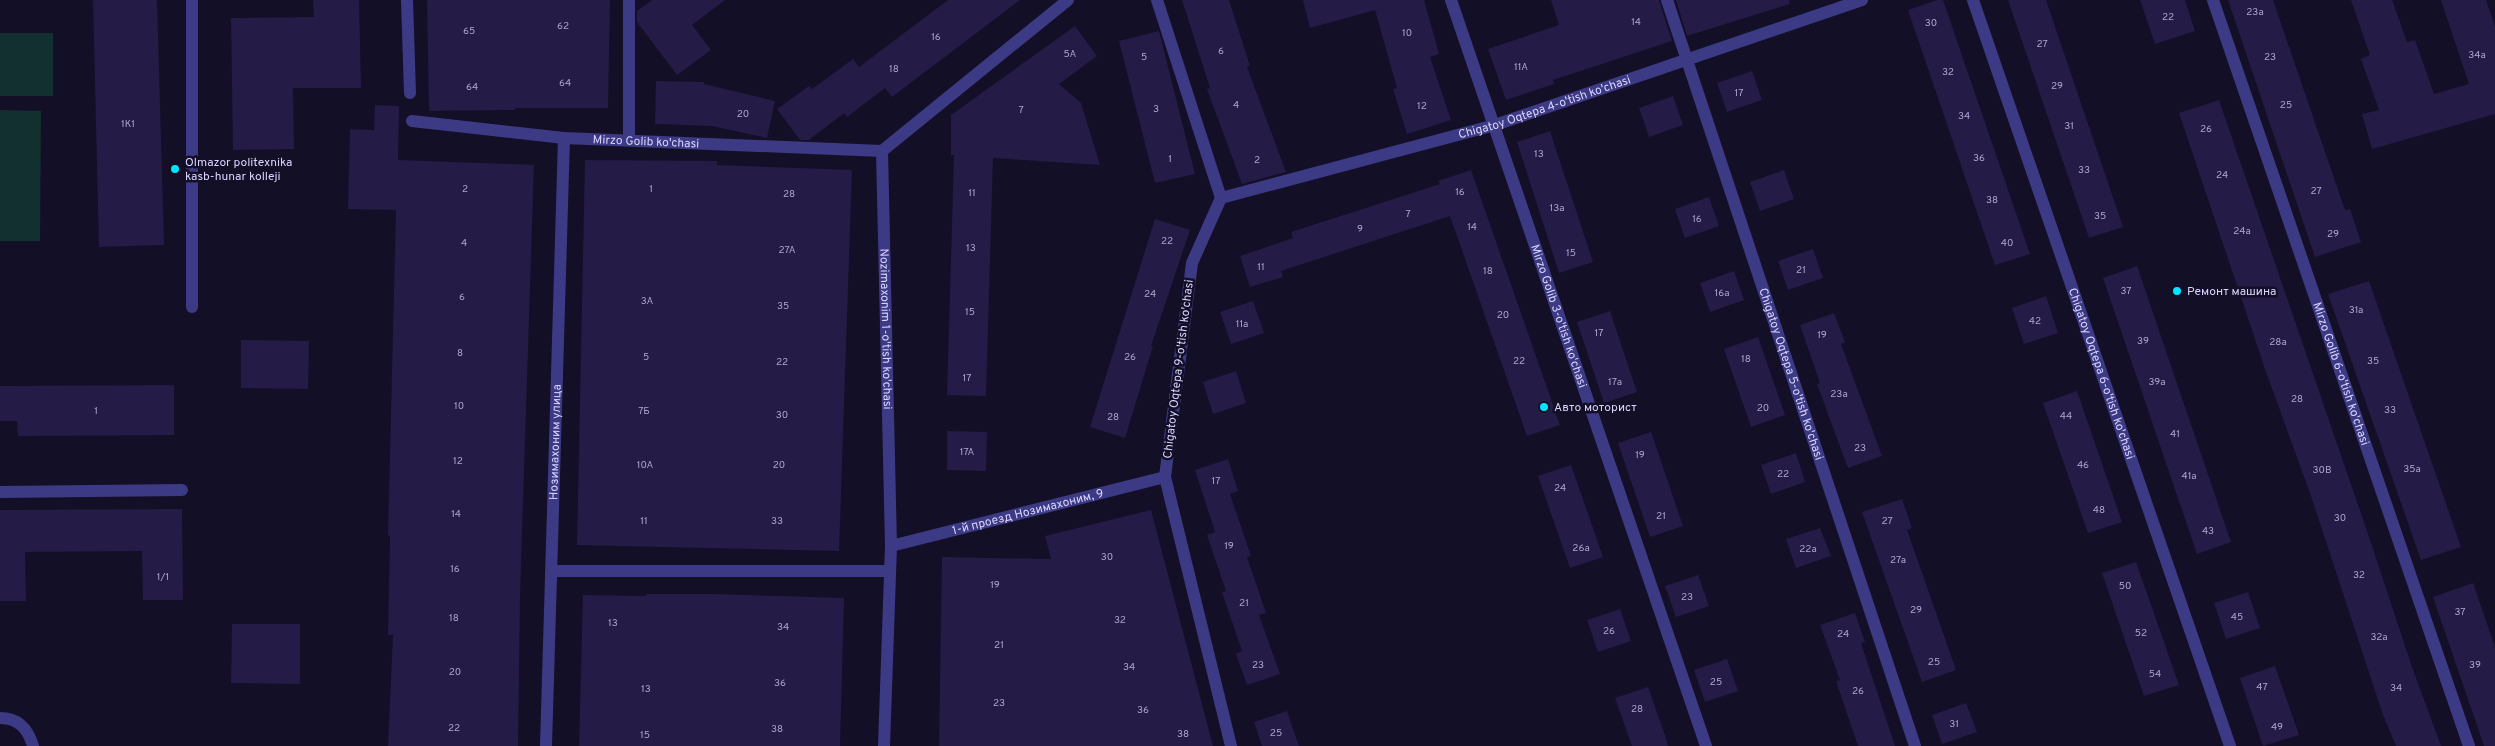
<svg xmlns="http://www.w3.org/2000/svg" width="2495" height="746" font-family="Overpass,sans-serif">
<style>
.green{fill:#12302f}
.building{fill:#241b47}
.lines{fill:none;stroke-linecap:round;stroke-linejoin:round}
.minor{stroke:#3d3a85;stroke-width:12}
.poi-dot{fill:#00e5ff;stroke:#130f26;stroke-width:2}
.labels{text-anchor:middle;stroke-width:5;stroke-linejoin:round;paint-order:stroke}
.number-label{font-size:10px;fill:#aca6d1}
.street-label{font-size:12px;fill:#d9d4ff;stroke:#130f26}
.poi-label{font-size:12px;fill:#d9d4ff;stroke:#130f26;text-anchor:start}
</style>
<rect width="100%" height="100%" fill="#130f26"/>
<!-- green -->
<g class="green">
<rect x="0" y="33" width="53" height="63"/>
<polygon points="0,110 41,111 40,241 0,241"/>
</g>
<!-- building -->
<g class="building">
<polygon points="93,0 157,0 164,245 99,247"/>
<polygon points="313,0 359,0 361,88 293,88 294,149 233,150 231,18 314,17"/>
<polygon points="427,0 610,0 608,108 515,108 515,110 429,111"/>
<polygon points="652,0 725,0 692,25 711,50 677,75 637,22 637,11"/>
<polygon points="948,0 1020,0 892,97 885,88 847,117 844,113 809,140 800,140 777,109 809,86 812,89 853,59 859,67"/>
<polygon points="1182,0 1229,0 1250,66 1247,67 1286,172 1242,184 1207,89 1210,88"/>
<polygon points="1303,0 1424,0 1439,54 1430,57 1451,120 1407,134 1393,89 1397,88 1375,10 1310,28"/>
<polygon points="1551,0 1659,0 1672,41 1553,80 1554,84 1506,100 1488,49 1559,25"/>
<polygon points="1676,0 1789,0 1790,4 1687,36"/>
<polygon points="1937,0 1943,0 2030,254 1995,265 1908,10"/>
<polygon points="2008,0 2046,0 2123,227 2089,238"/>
<polygon points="2140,0 2185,0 2195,31 2155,44"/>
<polygon points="2228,0 2273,0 2345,210 2350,209 2361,242 2315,257"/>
<polygon points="2351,0 2392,0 2407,42 2415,40 2434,94 2469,84 2441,0 2486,0 2495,26 2495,114 2372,149 2362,114 2379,110 2361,59 2370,55"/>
<polygon points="1075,26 1097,56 1059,84 1081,103 1100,165 993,158 986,396 947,395 954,155 951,155 951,115"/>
<polygon points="1159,31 1195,174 1155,183 1119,41"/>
<polygon points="1752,71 1762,100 1727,112 1717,83"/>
<polygon points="656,81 704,82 704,84 775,101 767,138 712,126 655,124"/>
<polygon points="1673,96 1683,125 1649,137 1639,108"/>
<polygon points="2219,100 2367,531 2412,667 2441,746 2396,746 2383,715 2311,496 2265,369 2179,113"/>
<polygon points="375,105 399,106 398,160 534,165 520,594 518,746 388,746 393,635 388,635 390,536 388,535 396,210 348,209 350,129 374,130"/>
<polygon points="1550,131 1593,262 1559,273 1517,142"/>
<polygon points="585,160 717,161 717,165 852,170 839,551 577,545"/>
<polygon points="1471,170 1560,425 1527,436 1450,216 1281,271 1283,277 1250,287 1240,256 1293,238 1291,232 1440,184 1438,181"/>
<polygon points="1784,170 1794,199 1760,211 1750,182"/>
<polygon points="1709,197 1719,226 1685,238 1675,209"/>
<polygon points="1155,219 1190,230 1151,346 1153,346 1125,438 1090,427"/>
<polygon points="1813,249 1823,278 1788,290 1778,261"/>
<polygon points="2137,266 2231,542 2197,554 2103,278"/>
<polygon points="1734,271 1744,300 1710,312 1700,283"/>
<polygon points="2369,281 2461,547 2421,560 2328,294"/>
<polygon points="2046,296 2058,333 2024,344 2012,308"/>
<polygon points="1253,301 1264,333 1231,344 1220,312"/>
<polygon points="1610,311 1637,392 1604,403 1577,322"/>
<polygon points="1834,313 1845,342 1841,344 1882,456 1848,468 1817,384 1820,383 1800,325"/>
<polygon points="1758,337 1785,415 1751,427 1724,349"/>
<polygon points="241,340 309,341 308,389 241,388"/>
<polygon points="1236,371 1246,403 1213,414 1203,382"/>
<polygon points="174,385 174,435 18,436 17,421 0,421 0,386"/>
<polygon points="2077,391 2122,522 2088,533 2043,403"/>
<polygon points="947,431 987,432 986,471 947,470"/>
<polygon points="1651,432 1683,526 1650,537 1618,443"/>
<polygon points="1796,453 1805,482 1771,494 1761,465"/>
<polygon points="1228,459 1238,491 1230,494 1251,556 1247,557 1266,613 1259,615 1280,674 1247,685 1236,654 1242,651 1222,592 1226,591 1207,535 1215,532 1195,470"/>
<polygon points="1571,465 1603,557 1570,568 1538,476"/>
<polygon points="1902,499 1912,528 1907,530 1956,670 1922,682 1862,512"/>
<polygon points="182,509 183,600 143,600 142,551 25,552 26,601 0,601 0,510"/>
<polygon points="1151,510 1213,746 939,746 942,557 1051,559 1045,536"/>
<polygon points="1820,528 1831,556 1796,568 1786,539"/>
<polygon points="2136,562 2179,685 2144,696 2102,573"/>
<polygon points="1698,575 1709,606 1676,617 1665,586"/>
<polygon points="2473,583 2495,647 2495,746 2484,746 2433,597"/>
<polygon points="2248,592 2260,628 2226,639 2214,603"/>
<polygon points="646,594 717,594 844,598 840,746 579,746 583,595 646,596"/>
<polygon points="1620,609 1631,641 1598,652 1587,620"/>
<polygon points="1855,613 1865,642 1861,643 1895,746 1858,746 1836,681 1840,680 1820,625"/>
<polygon points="232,624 300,624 300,684 231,683"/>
<polygon points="1727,659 1738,691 1705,702 1694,670"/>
<polygon points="2275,666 2299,735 2263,746 2240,678"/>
<polygon points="1648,687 1665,735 1668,746 1632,746 1615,698"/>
<polygon points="1966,703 1977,732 1942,744 1932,715"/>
<polygon points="1287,711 1299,746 1262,746 1254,722"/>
</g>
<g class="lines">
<!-- minor -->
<g class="minor">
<polyline points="192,0 192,307"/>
<polyline points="407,0 410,93"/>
<polyline points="629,0 629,140"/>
<polyline points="1157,0 1221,198 1192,263 1165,477 1231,746"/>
<path id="s1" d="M 1451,0 L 1706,746"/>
<path id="s2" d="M 1667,0 L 1915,746"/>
<path id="s3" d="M 1973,0 L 2230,746"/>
<path id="s4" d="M 2213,0 L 2469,746"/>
<path id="s5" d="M 412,121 L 564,138 L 882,151"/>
<path id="s6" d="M 882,151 L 891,546 L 884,746"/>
<polyline points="882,151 1068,0"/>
<path id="s7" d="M 1221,198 L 1495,125 L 1862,0"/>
<polyline points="0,492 182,490"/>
<path id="s8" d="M 891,546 L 1165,477"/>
<polyline points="552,571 890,571"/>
<path d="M 0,718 C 19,718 28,729 33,746"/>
<path id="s9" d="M 546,746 L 564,138"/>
</g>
</g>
<!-- markers -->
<g class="poi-dot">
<circle cx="175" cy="169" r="5"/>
<circle cx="2177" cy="291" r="5"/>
<circle cx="1544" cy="407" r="5"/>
</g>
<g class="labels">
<!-- number labels -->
<g class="number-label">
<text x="2255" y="15">23a</text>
<text x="2168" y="20">22</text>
<text x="1636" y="25">14</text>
<text x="1931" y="26">30</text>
<text x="563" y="29">62</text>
<text x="469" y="34">65</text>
<text x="1407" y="36">10</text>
<text x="936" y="40">16</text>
<text x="2042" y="47">27</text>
<text x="1221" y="54">6</text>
<text x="1070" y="57">5A</text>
<text x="2477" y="58">34a</text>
<text x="1144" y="60">5</text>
<text x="2270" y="60">23</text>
<text x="1521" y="70">11A</text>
<text x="894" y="72">18</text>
<text x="1948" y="75">32</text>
<text x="565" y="86">64</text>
<text x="2057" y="89">29</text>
<text x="472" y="90">64</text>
<text x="1739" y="96">17</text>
<text x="1236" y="108">4</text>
<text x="2286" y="108">25</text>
<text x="1422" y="109">12</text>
<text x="1156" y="112">3</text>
<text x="1021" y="113">7</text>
<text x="743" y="117">20</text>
<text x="1964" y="119">34</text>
<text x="128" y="127">1К1</text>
<text x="2069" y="129">31</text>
<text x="2206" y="132">26</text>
<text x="1539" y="157">13</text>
<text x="1979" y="161">36</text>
<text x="1170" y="162">1</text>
<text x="1257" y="163">2</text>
<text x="2084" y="173">33</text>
<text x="2222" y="178">24</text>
<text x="465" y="192">2</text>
<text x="651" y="192">1</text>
<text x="2316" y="194">27</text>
<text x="1460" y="195">16</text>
<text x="972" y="196">11</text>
<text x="789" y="197">28</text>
<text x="1992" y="203">38</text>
<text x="1557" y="211">13a</text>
<text x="1408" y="217">7</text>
<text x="2100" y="219">35</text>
<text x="1697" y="222">16</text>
<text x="1472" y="230">14</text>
<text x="1360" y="232">9</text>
<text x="2242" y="234">24a</text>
<text x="2333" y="237">29</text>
<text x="1167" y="244">22</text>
<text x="464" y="246">4</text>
<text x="2007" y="246">40</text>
<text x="971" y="251">13</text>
<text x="787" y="253">27A</text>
<text x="1571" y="256">15</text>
<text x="1261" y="270">11</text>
<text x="1801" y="273">21</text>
<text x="1488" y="274">18</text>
<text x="2126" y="294">37</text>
<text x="1722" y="296">16a</text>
<text x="1150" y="297">24</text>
<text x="462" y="300">6</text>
<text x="647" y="304">3A</text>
<text x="783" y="309">35</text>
<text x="2356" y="313">31a</text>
<text x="970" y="315">15</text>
<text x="1503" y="318">20</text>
<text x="2035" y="324">42</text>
<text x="1242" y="327">11a</text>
<text x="1599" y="336">17</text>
<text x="1822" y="338">19</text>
<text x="2143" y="344">39</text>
<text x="2278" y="345">28a</text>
<text x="460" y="356">8</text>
<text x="646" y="360">5</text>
<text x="1130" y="360">26</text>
<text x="1746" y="362">18</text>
<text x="1519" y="364">22</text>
<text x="2373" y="364">35</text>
<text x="782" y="365">22</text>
<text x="967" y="381">17</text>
<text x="1615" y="385">17a</text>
<text x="2157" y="385">39a</text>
<text x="1839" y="397">23a</text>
<text x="2297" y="402">28</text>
<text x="459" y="409">10</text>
<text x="1763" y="411">20</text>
<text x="2390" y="413">33</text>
<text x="96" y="414">1</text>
<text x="644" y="414">7Б</text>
<text x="782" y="418">30</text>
<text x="2066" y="419">44</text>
<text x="1113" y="420">28</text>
<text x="2175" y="437">41</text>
<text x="1860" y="451">23</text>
<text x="967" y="455">17A</text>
<text x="1640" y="458">19</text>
<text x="458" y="464">12</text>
<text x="645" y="468">10A</text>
<text x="779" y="468">20</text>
<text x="2083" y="468">46</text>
<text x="2412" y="472">35a</text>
<text x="2322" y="473">30B</text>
<text x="1783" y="477">22</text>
<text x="2189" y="479">41a</text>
<text x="1216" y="484">17</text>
<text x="1560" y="491">24</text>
<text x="2099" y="513">48</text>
<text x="456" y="517">14</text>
<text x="1661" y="519">21</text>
<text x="2340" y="521">30</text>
<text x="644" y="524">11</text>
<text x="777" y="524">33</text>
<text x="1887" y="524">27</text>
<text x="2208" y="534">43</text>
<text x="1229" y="549">19</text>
<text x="1581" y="551">26a</text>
<text x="1808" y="552">22a</text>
<text x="1107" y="560">30</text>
<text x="1898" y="563">27a</text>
<text x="455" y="572">16</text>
<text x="2359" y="578">32</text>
<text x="163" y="580">1/1</text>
<text x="995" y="588">19</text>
<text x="2125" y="589">50</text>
<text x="1687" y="600">23</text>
<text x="1244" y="606">21</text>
<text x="1916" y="613">29</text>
<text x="2460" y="615">37</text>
<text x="2237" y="620">45</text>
<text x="454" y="621">18</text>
<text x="1120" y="623">32</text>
<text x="613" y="626">13</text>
<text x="783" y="630">34</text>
<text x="1609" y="634">26</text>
<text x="2141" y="636">52</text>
<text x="1843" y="637">24</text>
<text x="2379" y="640">32a</text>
<text x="999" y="648">21</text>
<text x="1934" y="665">25</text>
<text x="1258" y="668">23</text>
<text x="2475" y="668">39</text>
<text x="1129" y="670">34</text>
<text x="455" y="675">20</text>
<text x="2155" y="677">54</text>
<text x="1716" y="685">25</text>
<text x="780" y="686">36</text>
<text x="2262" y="690">47</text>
<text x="2396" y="691">34</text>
<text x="646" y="692">13</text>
<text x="1858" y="694">26</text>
<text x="999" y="706">23</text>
<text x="1637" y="712">28</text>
<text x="1143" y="713">36</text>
<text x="1954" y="727">31</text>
<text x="2277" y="730">49</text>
<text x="454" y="731">22</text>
<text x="777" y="732">38</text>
<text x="1276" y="736">25</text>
<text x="1183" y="737">38</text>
<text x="645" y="738">15</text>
</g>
<!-- street labels -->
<g class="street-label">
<text dy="4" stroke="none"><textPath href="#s7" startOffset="336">Chigatoy Oqtepa 4-o'tish ko'chasi</textPath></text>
<text dy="4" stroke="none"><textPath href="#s5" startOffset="235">Mirzo Golib ko'chasi</textPath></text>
<text dy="4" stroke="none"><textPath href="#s1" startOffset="334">Mirzo Golib 3-o'tish ko'chasi</textPath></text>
<text dy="4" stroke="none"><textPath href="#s6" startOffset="178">Nozimaxonim 1-o'tish ko'chasi</textPath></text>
<text transform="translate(1178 369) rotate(-83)" y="4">Chigatoy Oqtepa 9-o'tish ko'chasi</text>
<text dy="4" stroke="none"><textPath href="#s2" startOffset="394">Chigatoy Oqtepa 5-o'tish ko'chasi</textPath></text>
<text dy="4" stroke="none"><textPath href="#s3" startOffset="395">Chigatoy Oqtepa 6-o'tish ko'chasi</textPath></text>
<text dy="4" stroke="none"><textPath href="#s4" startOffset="395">Mirzo Golib 6-o'tish ko'chasi</textPath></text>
<text dy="4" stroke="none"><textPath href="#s9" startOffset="304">Нозимахоним улица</textPath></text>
<text dy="4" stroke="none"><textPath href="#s8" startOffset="141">1-й проезд Нозимахоним, 9</textPath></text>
</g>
<!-- poi labels -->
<g class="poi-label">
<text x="185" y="166">Оlmazor politexnika<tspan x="185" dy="14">kasb-hunar kolleji</tspan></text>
<text x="2187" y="295">Ремонт машина</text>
<text x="1554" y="411">Авто моторист</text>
</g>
</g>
</svg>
